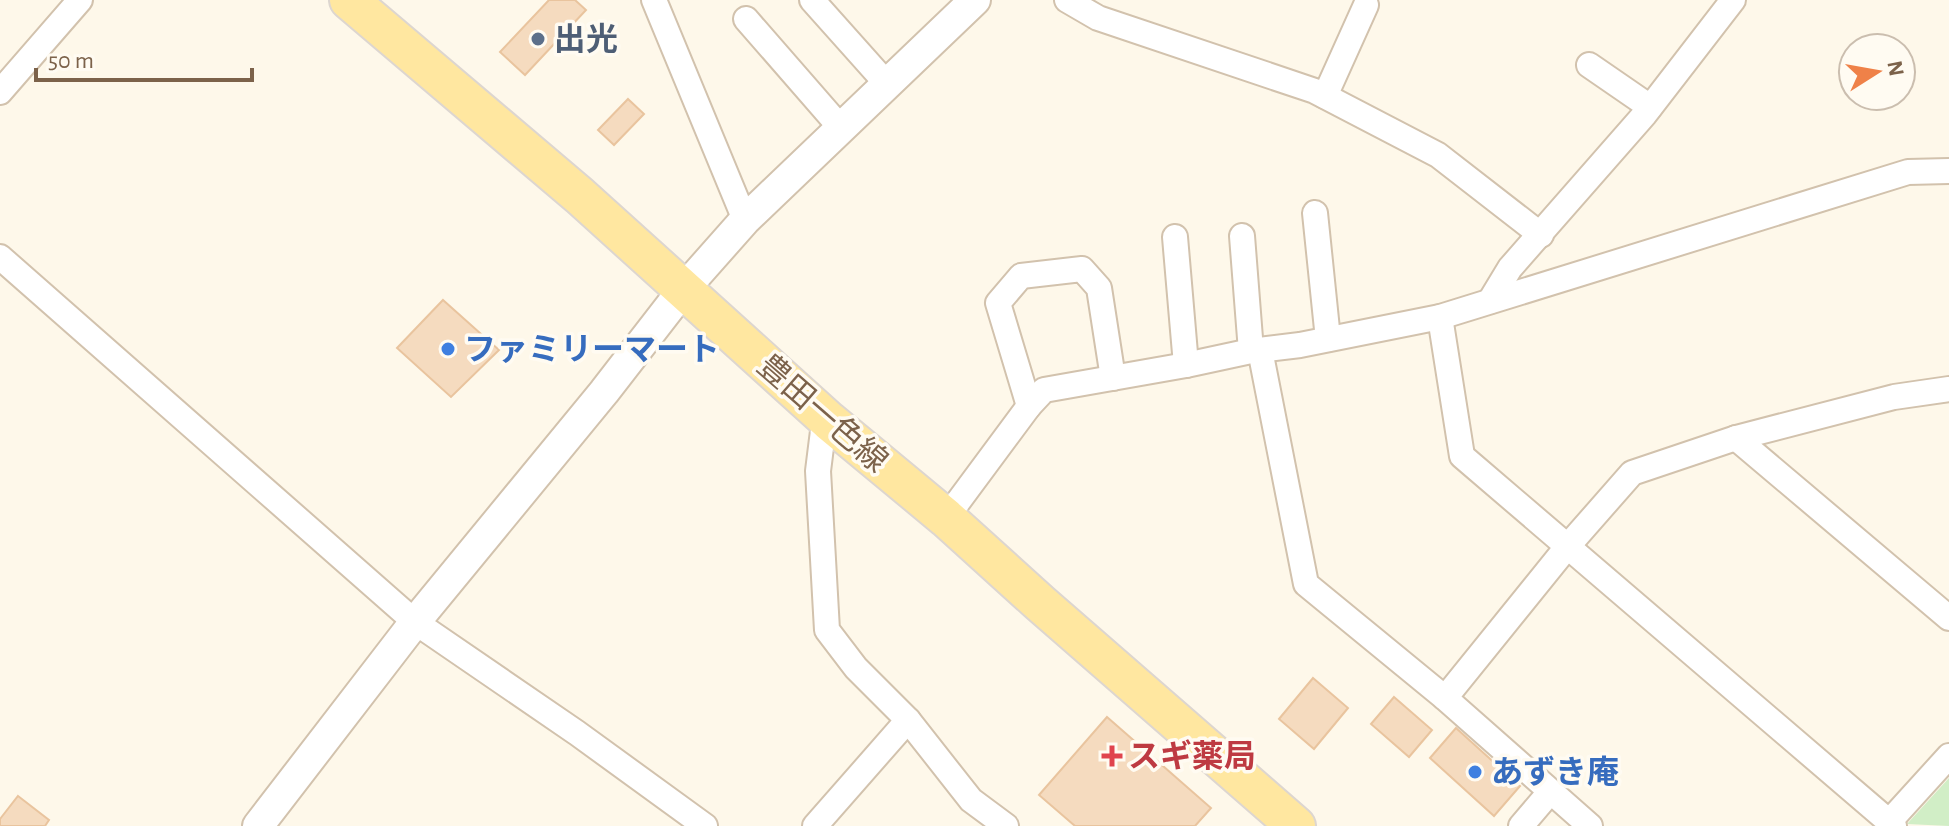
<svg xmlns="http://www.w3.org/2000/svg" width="1949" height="826" font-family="'Alegreya Sans','Noto Sans JP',sans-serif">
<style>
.green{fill:#d1eec6}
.building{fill:#f5dbbf;stroke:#e9c49e;stroke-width:2}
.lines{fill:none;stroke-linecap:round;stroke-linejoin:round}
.minor-casing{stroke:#d2c2ad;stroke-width:28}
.tertiary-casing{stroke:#d2c2ad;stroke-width:34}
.primary-casing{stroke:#ddd6d0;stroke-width:42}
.minor{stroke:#fff;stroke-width:24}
.tertiary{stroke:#fff;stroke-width:30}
.primary{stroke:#ffe7a0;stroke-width:38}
.service-dot{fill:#5c6f8a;stroke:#fffbf2;stroke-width:3}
.shop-dot{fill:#3f7fe0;stroke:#fffbf2;stroke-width:3}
.health-dot{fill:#e0444e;stroke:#fffbf2;stroke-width:3}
.labels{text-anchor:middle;stroke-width:7;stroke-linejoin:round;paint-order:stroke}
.service-label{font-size:32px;font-weight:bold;fill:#4e5e75;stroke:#fffbf2;text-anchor:start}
.shop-label{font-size:32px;font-weight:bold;fill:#366cbe;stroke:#fffbf2;text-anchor:start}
.street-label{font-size:32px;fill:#7c624a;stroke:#fffbf2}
.health-label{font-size:32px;font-weight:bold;fill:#be3a42;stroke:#fffbf2;text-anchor:start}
</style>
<rect width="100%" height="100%" fill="#fef8ea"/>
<!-- green -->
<polygon class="green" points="1949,778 1949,826 1907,824"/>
<!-- building -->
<g class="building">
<polygon points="549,0 575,0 586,10 525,75 500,52"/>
<polygon points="628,99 644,114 614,145 598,130"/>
<polygon points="443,300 499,350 451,397 397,348"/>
<polygon points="1313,678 1348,708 1314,749 1279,719"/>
<polygon points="1394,697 1432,730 1409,757 1371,724"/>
<polygon points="1107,717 1211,808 1195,826 1075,826 1039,795"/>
<polygon points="1456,728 1520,786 1494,816 1430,758"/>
<polygon points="18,796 49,820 45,826 0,826 0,819"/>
</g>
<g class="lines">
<defs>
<g id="minor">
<polyline points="654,0 745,220"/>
<polyline points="812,0 887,84"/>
<polyline points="1067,0 1098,18 1315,91 1438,155 1541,235"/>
<polyline points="746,19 841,128"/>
<polyline points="1589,65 1650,107"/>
<polyline points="0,92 80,0"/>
<polyline points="1325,96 1366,5"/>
<polyline points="1315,213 1328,339"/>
<polyline points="1242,236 1251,351"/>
<polyline points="1175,237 1186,365"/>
<polyline points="0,257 415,622 577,733 705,826"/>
<polyline points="1490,301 1510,268 1645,114 1733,0"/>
<polyline points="1440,317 1462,456 1894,826"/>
<polyline points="1260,350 1306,584 1445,698"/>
<polyline points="1029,406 998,303 1021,276 1082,269 1099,288 1113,378"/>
<polyline points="825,415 818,471 827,630 856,668 908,720 971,800 1006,826"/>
<polyline points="1736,438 1949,618"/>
<polyline points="946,518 1029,406 1044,390 1186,365 1251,351 1300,345 1440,317 1908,172 1949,171"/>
<polyline points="1889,822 1949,756"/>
<polyline points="815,826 908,720"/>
<polyline points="1521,826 1550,792"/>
<polyline points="1590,826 1445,698 1567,547 1632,473 1736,438 1894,397 1949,389"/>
</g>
<polyline id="tertiary" points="258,826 415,622 604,392 683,290 745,220 975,0"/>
<polyline id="primary" points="349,0 580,196 829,421 946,518 1040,603 1296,826"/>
</defs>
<!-- minor casing -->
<use href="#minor" class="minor-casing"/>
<!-- tertiary casing -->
<use href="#tertiary" class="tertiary-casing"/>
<!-- primary casing -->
<use href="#primary" class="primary-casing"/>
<!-- minor -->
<use href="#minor" class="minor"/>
<!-- tertiary -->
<use href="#tertiary" class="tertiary"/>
<!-- primary -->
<use href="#primary" class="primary"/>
</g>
<!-- markers -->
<circle class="service-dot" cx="538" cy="39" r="8"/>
<g class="shop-dot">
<circle cx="448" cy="349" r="8"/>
<circle cx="1475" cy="772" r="8"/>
</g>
<path class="health-dot" d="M1108 744h8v8h8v8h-8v8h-8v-8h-8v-8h8z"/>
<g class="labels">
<!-- service labels -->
<g class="service-label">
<text x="554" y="50">出光</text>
</g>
<!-- shop labels -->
<g class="shop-label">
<text x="464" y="360">ファミリーマート</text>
<text x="1491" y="783">あずき庵</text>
</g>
<!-- street labels -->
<g class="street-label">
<text transform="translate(823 413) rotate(41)" y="11">豊田一色線</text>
</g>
<!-- health labels -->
<g class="health-label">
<text x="1128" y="767">スギ薬局</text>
</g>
</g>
<!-- north arrow -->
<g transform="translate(1877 72) rotate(79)"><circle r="38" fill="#fffbf2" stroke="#cbbeaf" stroke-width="2"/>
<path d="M0-6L14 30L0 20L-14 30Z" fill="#ef8148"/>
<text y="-12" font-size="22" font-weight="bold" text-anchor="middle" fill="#7c624a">N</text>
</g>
<!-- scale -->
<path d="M36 68v12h216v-12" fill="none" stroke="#7c624a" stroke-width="4"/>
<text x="48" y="68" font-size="24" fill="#7c624a" stroke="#fffbf2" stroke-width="6" paint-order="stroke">50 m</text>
</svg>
